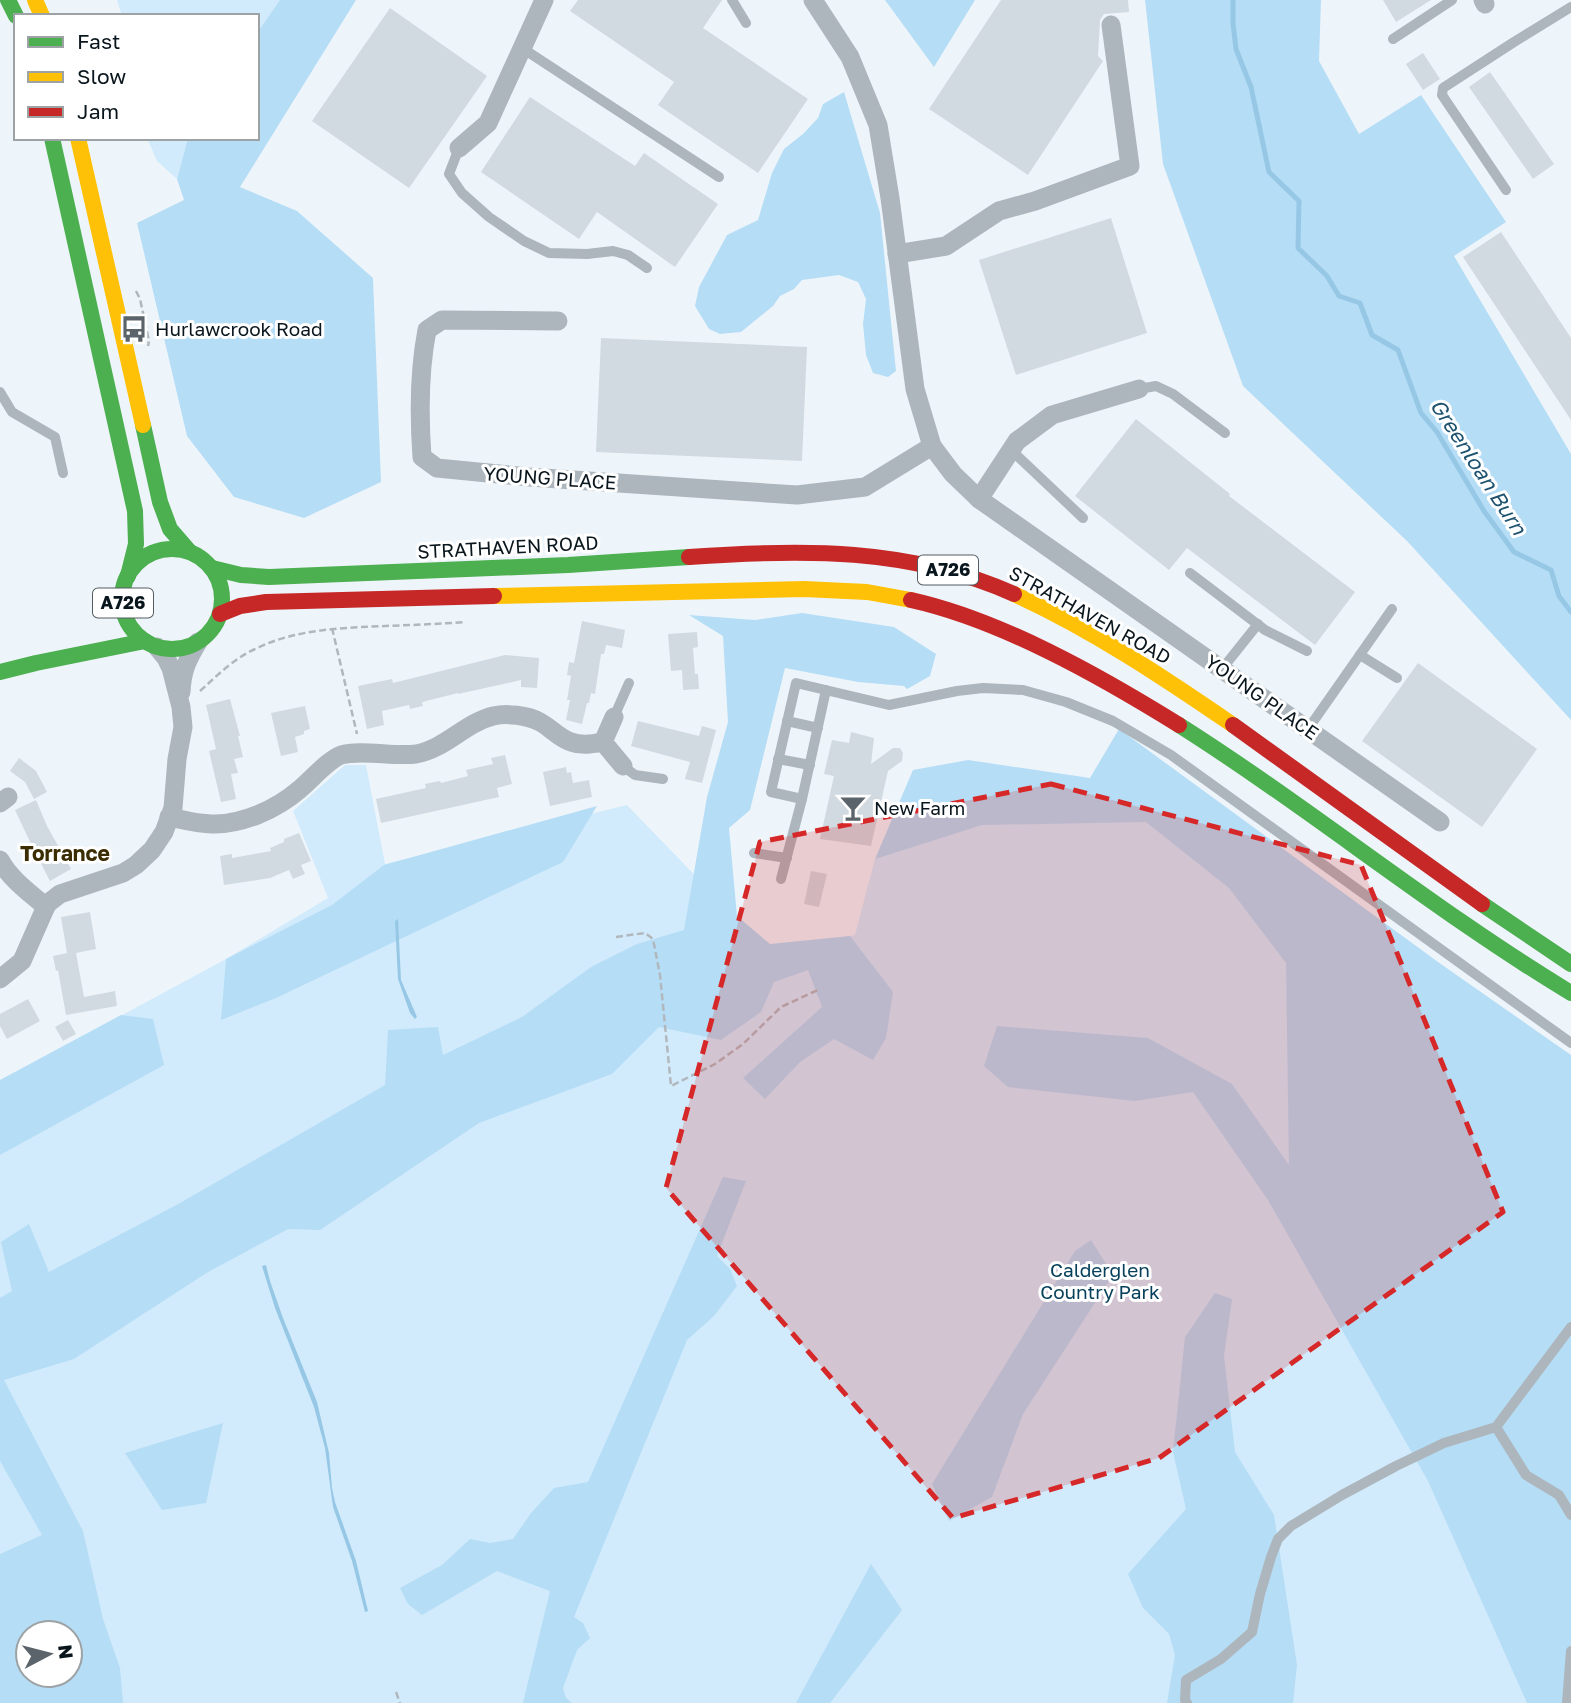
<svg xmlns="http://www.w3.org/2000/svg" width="1571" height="1703" font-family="'Golos Text',sans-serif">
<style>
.green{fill:#d1ebfc;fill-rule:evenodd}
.forest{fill:#b5ddf6;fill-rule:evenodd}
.water{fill:#96c8e6}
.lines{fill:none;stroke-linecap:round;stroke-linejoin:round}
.stream{stroke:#96c8e6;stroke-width:5}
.building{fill:#d0dae0}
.path{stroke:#b1b8bd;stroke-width:2.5;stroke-dasharray:7 3.5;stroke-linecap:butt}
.lane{stroke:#adb6bc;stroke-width:10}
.street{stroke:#adb6bc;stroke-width:19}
.fast{stroke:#4caf50;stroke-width:16}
.slow{stroke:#ffc107;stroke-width:16}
.jam{stroke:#c62828;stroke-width:16}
.marked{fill:#d62828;fill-opacity:0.2;stroke:#d62828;stroke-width:5;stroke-dasharray:14 9;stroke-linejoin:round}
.labels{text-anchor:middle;stroke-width:6;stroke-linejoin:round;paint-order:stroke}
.shield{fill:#fff;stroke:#545c61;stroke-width:2}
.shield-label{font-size:18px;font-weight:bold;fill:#0a161d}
.poi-label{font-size:19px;fill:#0a161d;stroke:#fff;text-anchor:start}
.street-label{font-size:19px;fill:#0a161d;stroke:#fff}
.park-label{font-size:19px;fill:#06405b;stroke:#fff}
.water-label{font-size:21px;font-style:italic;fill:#1e526f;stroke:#fff}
.neighbourhood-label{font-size:21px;font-weight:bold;fill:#3c2c02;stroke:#fff}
</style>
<rect width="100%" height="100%" fill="#eef5fa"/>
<!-- green -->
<g class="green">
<polygon points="117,0 280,0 257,33 257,16 122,16"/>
<polygon points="147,138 188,138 177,179 157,161"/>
<path d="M 345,765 L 366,765 L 385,864 L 627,805 L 771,954 L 855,935 L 875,859 L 891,852 L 969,827 L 1143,800 L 1571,1089 L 1571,1703 L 0,1703 L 0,1081 L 226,959 L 328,898 L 293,811 ZM 28,1633 L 70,1633 L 70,1675 L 28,1675 Z"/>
</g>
<!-- forest -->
<g class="forest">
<polygon points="280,0 356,0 240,187 297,211 373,278 381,482 304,518 234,497 187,436 137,223 184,200 177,179 188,138 257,138 257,33"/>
<polygon points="885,0 975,0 934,67"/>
<polygon points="1145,0 1321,0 1319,61 1359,134 1421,95 1506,222 1454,256 1571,454 1571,720 1407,541 1243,386 1163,164"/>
<polygon points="844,92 880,213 896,371 888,377 873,373 866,355 863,324 866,299 858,282 839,275 802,280 794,289 780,296 773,306 741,332 720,334 709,329 695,306 699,287 727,235 758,220 772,173 784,149 803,134 818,118 823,104"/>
<path d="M 802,613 L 894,627 L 936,654 L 930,676 L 907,689 L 904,686 L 858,682 L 785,668 L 750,810 L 729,828 L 737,916 L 770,944 L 850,936 L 893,992 L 886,1038 L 873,1060 L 834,1039 L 800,1062 L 765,1099 L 743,1078 L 822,1007 L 808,970 L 774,982 L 761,1012 L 721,1040 L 659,1027 L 612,1074 L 479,1123 L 320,1230 L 288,1229 L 208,1272 L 74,1359 L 4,1380 L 83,1531 L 103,1619 L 120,1668 L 123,1703 L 0,1703 L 0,1554 L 42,1535 L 0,1461 L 0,1298 L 12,1291 L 1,1242 L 29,1224 L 49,1272 L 180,1203 L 385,1085 L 388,1030 L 438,1027 L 443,1055 L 522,1017 L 591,967 L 637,944 L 684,930 L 707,797 L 728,722 L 723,636 L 689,615 L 755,620 ZM 28,1633 L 70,1633 L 70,1675 L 28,1675 Z"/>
<polygon points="1119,729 1438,962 1571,1055 1571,1703 1527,1703 1428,1481 1268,1200 1193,1092 1135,1101 1008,1087 984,1066 997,1026 1148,1038 1232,1084 1289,1165 1286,963 1229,888 1146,822 982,825 875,859 913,770 968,760 1090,778"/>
<polygon points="597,806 563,862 276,998 221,1020 226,959 332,905 384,865"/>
<polygon points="121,1015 153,1019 164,1065 0,1155 0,1080"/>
<polygon points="723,1177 746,1181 717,1256 730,1269 737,1286 714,1316 687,1340 574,1617 583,1623 590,1638 577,1650 563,1688 566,1698 572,1703 523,1703 550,1591 497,1571 422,1615 408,1604 400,1588 442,1565 470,1539 490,1543 513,1539 531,1513 554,1488 588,1482"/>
<polygon points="1091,1240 1113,1275 1023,1414 992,1497 949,1521 932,1484 1075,1251"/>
<polygon points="1215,1293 1232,1299 1224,1356 1235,1452 1274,1515 1297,1665 1293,1703 1167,1703 1175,1655 1169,1634 1143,1608 1128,1574 1186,1509 1173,1452 1185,1337"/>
<polygon points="223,1423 206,1503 162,1510 125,1453"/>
<polygon points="871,1564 902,1610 830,1703 796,1703"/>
</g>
<!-- water -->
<g class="water">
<polygon points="398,919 401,980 417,1017 415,1019 410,1013 398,979 395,921"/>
<polygon points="266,1265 270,1281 283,1318 317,1402 329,1453 332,1488 335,1502 356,1561 368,1611 365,1612 352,1561 333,1507 325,1448 314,1407 275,1308 262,1266"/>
</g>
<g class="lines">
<!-- stream -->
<polyline class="stream" points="1233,0 1233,23 1236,49 1251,87 1269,172 1299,201 1298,248 1327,276 1339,296 1360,303 1372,335 1398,350 1421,413 1437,432 1484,511 1514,552 1551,570 1559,596 1571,612"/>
</g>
<!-- building -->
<g class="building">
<polygon points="578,0 722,0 703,28 808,99 758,173 658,105 674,82 570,11"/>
<polygon points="1001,0 1128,0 1129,12 1104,14 1100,20 1098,56 1103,61 1028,175 929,109"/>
<polygon points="1383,0 1431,0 1396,22"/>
<polygon points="390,8 487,76 409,188 312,121"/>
<polygon points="1423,53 1440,79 1423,90 1406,64"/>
<polygon points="1490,72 1554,164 1533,179 1469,87"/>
<polygon points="530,97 635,166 644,153 718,204 675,267 597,212 579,239 481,172"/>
<polygon points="1111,218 1147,333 1016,375 979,260"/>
<polygon points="1501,232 1571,338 1571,420 1463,257"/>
<polygon points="601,338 807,347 802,461 596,452"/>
<polygon points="1136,419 1230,494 1229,496 1355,592 1315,645 1187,548 1169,570 1075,496"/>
<polygon points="582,621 625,630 622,648 606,645 604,654 601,654 595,694 591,693 589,703 587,703 582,724 566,720 570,700 567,700 571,676 567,675 569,662 574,663"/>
<polygon points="697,632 698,647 693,648 695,674 698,674 699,689 683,690 682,670 671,671 668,634"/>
<polygon points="505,655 539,658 537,688 521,687 521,680 458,694 458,693 422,702 423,706 410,709 409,705 382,711 384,725 367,729 358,686 392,679 393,683"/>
<polygon points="1418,663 1537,749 1482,827 1362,741"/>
<polygon points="230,699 240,736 238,736 243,757 234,759 238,773 231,774 236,799 221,802 209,751 216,749 206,705"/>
<polygon points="305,706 310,729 304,731 304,734 295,737 298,752 281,756 271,713"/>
<polygon points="638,721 699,736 702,726 716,730 702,783 685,779 690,762 631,746"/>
<polygon points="851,732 874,738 871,764 893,748 900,748 903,753 902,761 888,771 871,846 820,839 834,776 824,774 832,740 849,743"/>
<polygon points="505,755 512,784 497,788 499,797 381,823 376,799 426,788 425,784 440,781 441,783 468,776 466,770 493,764 491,758"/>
<polygon points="19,758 36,771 47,792 34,799 25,782 10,771"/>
<polygon points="566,767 567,773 571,772 573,783 589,780 592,797 550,806 543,772"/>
<polygon points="36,800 47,826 71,869 50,881 33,848 15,810"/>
<polygon points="299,833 311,861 301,865 305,874 293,879 289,870 270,878 224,885 220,856 232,854 232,858 271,851 270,848 284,842 284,839"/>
<polygon points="811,871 827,874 819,907 804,904"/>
<polygon points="90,912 96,949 76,953 84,997 115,991 117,1006 66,1015 58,970 56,971 53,956 67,953 61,917"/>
<polygon points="28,999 40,1021 7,1039 0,1026 0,1014"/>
<polygon points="68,1020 76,1034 63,1041 55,1027"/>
</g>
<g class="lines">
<!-- path -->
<g class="path">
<polyline points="136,291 140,299 149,341 148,346"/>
<polyline points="332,628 357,734"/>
<path d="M 200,691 C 217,676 233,659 255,649 C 296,629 340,628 385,626 C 412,625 439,624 465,622"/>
<polyline points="616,937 645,933 653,939 660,975 671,1086 715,1064 743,1044 781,1007 820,989"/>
<polyline points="396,1692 400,1703"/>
</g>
<!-- lane -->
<g class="lane">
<polyline points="732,0 746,23"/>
<polyline points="1393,39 1452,0"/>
<polyline points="522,48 719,177"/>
<polyline points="459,148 449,174 462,193 489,217 524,241 549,253 587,254 613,251 628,255 647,268"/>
<polyline points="1506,190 1442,95 1443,88 1514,42 1571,7"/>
<polyline points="1139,389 1156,386 1173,394 1225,433"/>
<polyline points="0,392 12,412 55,437 63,473"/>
<polyline points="1011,450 1083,518"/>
<polyline points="1190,573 1265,630 1307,651"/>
<polyline points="1360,655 1397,678"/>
<polyline points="1222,669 1258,624"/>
<polyline points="826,690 802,799 771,792 796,683 889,705 957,691 983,688 1023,690 1066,702 1113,721 1171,755 1571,1043"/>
<polyline points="614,717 629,683"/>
<polyline points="787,721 818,728"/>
<polyline points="1308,729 1392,609"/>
<polyline points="778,759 810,765"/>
<polyline points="623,766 635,775 663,779"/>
<polyline points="754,853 787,858"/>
<polyline points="781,879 802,799"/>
<polyline points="1496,1427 1526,1475 1559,1495 1571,1515"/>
<polyline points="1187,1703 1185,1700 1186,1680 1221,1659 1252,1632 1260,1594 1271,1557 1278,1539 1291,1526 1342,1495 1396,1466 1444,1443 1496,1427 1571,1327"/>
<polyline points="1567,1703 1571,1651"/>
</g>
<!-- street -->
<g class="street">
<polyline points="813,0 850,57 878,125 890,198 915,389 932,446 953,474 979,499 1440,822"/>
<polyline points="1483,0 1485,4"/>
<polyline points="459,148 488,123 544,0"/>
<polyline points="897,254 946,246 999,211 1035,201 1130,166 1111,25"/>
<path d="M 558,321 L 442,320 L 427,330 C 419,371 419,415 422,457 L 437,468 L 529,477 L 797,495 L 865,487 L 932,446"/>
<polyline points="979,499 1017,441 1052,415 1139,389"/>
<path d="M 181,692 C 182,671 187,660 198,642"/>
<polyline points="603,742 623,766"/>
<polyline points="0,803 8,797"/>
<path d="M 169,817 C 183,820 198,824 212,824 C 242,825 277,809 300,789 C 311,780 328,760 341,755 C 360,749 395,757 416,754 C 445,749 465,723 493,716 C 507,713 527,715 540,722 C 551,728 559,738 571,742 C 582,746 592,744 603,742 L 614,717"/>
<path d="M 0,860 C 10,879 30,893 46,907"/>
<polyline points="0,979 22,961 47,904 60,894 123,873 136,865 152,850 164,832 173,808 177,759 183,727 181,707 171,668 166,658 157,647"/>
</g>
<!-- fast -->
<g class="fast">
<polyline points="8,0 16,16"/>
<polyline points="52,138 135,511 136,544 128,576"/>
<polyline points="143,425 160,502 170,529 189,551"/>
<circle cx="172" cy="599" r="50"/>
<polyline points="212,568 241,575 269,577 568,565 689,557"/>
<polyline points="0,672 36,663 145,641"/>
<path d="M 1179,725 C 1313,810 1435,911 1571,993"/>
<polyline points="1482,904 1571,964"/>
</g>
<!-- slow -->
<g class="slow">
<polyline points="35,0 42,16"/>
<polyline points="78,138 143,425"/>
<path d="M 1014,594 C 1091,629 1163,677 1233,725"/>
<polyline points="494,596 804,589 867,592 911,600"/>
</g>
<!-- jam -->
<g class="jam">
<path d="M 689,557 C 801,549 909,547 1014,594"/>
<path d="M 911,600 C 1001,620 1100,676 1179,725"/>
<polyline points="220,614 240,606 266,602 494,596"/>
<polyline points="1233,725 1482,904"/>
</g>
</g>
<!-- marked area -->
<path class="marked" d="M 1051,784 L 1361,865 L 1503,1212 L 1159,1458 L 953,1518 L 666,1188 L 760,842 Z"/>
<!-- icons -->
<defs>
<symbol id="bus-bare" viewBox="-9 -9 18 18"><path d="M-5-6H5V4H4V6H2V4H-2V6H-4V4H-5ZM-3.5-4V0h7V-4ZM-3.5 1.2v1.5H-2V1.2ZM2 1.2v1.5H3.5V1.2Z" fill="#5a646a" stroke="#fff" stroke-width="2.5" paint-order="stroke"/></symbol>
<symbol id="bar-bare" viewBox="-9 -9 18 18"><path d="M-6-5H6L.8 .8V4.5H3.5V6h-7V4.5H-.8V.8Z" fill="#5a646a" stroke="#fff" stroke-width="2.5" paint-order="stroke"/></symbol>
</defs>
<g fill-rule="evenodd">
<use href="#bus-bare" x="115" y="310" width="38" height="38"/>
<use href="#bar-bare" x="834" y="789" width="38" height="38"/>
</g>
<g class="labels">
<!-- shield labels -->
<g class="shield">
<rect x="918" y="555.5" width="60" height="29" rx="5"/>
<rect x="93" y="588.5" width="60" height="29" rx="5"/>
</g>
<g class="shield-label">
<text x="948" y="576">A726</text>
<text x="123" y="609">A726</text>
</g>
<!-- poi labels -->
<g class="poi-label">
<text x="155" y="336">Hurlawcrook Road</text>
<text x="874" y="815">New Farm</text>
</g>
<!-- street labels -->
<g class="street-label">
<text transform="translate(550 478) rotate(4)" y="7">YOUNG PLACE</text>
<text transform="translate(508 547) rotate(-3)" y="7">STRATHAVEN ROAD</text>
<text transform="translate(1090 615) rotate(29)" y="7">STRATHAVEN ROAD</text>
<text transform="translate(1262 697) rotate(35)" y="7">YOUNG PLACE</text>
</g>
<!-- park labels -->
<g class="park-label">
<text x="1100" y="1277">Calderglen<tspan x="1100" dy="22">Country Park</tspan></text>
</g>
<!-- water labels -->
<g class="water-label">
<text transform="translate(1478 467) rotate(57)" y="7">Greenloan Burn</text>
</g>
<!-- neighbourhood labels -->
<g class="neighbourhood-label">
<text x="65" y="861">Torrance</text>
</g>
</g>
<!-- legend -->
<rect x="14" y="14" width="245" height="126" fill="#ffffff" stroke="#9da2a5" stroke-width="2"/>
<rect x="28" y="37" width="35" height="10" fill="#4caf50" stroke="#9da2a5" stroke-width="2"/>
<text x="77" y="49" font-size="21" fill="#0a161d">Fast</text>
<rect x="28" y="72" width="35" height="10" fill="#ffc107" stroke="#9da2a5" stroke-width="2"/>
<text x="77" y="84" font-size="21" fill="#0a161d">Slow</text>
<rect x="28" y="107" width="35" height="10" fill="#c62828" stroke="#9da2a5" stroke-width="2"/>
<text x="77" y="119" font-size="21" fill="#0a161d">Jam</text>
<!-- north arrow -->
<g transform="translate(49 1654) rotate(83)"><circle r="33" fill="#ffffff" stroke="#9da2a5" stroke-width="2"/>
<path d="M0-5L12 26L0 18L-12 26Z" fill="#5a646a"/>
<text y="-10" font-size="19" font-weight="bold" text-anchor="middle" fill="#0a161d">N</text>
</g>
</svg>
